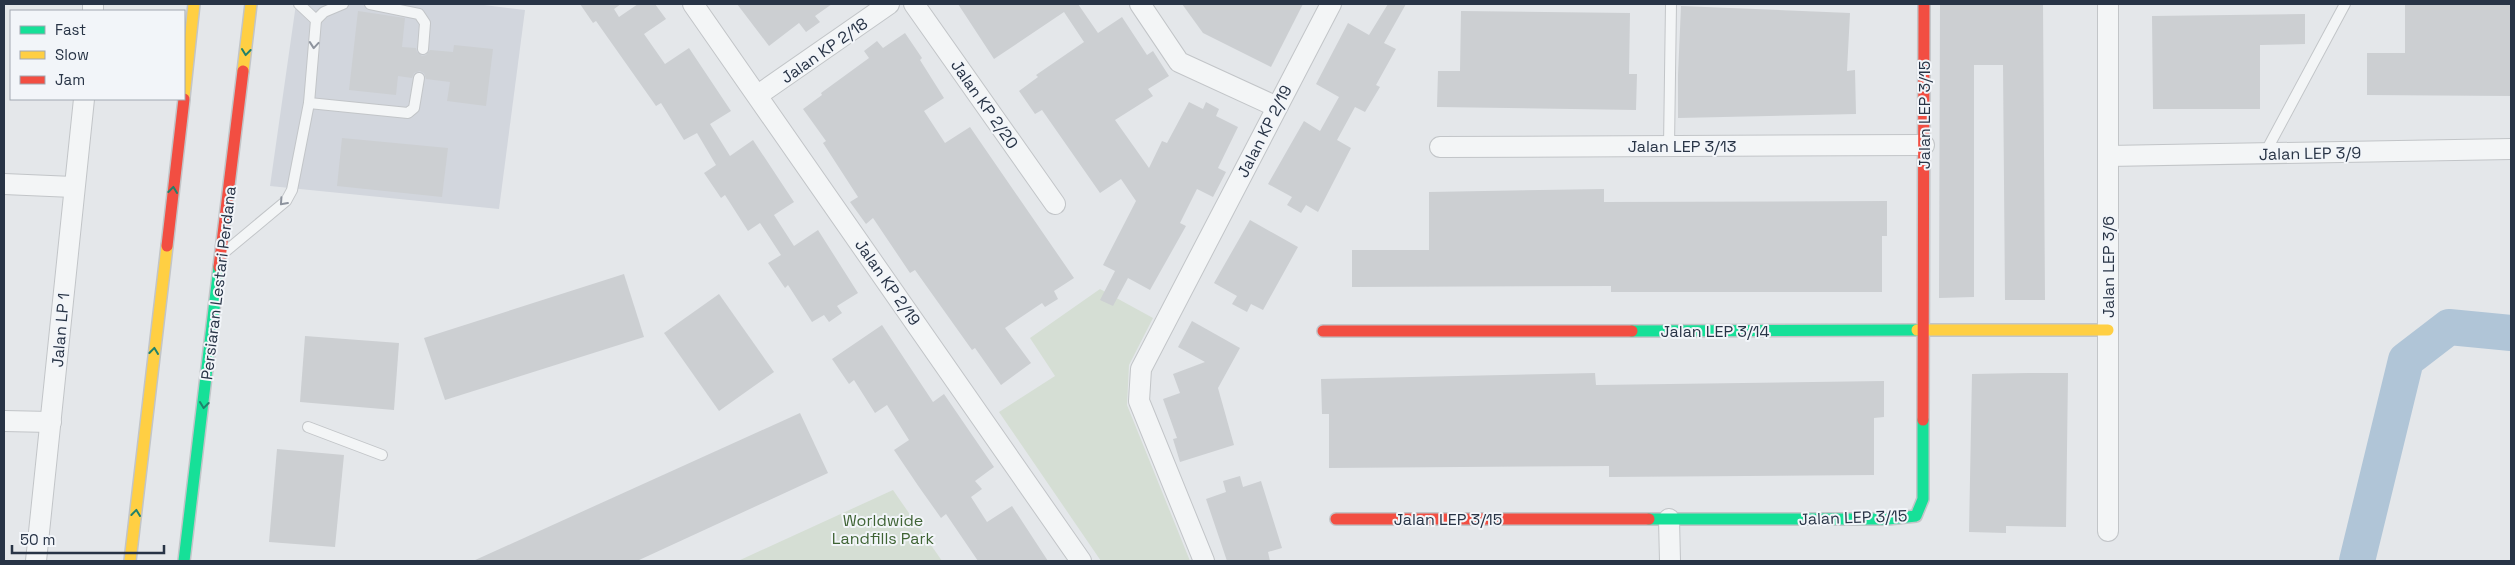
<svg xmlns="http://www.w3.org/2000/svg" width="2515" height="565" font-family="'Space Grotesk',sans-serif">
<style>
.built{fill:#d2d6dd}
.green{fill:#d5ded4}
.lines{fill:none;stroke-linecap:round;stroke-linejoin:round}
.river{stroke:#b0c5d7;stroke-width:36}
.building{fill:#cccfd2}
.lane-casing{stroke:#c2c5c8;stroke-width:12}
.street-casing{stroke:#c2c5c8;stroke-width:22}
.fast-casing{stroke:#c2c5c8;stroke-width:14}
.slow-casing{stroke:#c2c5c8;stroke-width:14}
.jam-casing{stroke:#c2c5c8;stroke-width:14}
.lane{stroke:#f3f5f6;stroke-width:10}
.street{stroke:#f3f5f6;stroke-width:20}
.fast{stroke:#16e098;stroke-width:11}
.slow{stroke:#ffcf43;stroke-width:11}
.jam{stroke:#f24e42;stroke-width:11}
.oneway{stroke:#8e949e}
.oneway2{stroke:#20816b}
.labels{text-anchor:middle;stroke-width:4;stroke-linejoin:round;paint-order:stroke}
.street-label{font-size:16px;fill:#283446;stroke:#f2f5f9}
.park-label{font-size:16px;fill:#3f6334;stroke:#f2f5f9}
</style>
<rect width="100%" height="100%" fill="#e4e7ea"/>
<!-- built -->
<polygon class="built" points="296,4 476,4 525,10 499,209 270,186"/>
<!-- green -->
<g class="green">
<polygon points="1100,289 1153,318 1129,365 1127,405 1190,561 1101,561 999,412 1055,376 1030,338"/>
<polygon points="893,490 942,561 738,561"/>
</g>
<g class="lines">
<!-- river -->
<polyline class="river" points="2357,561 2406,360 2449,327 2511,333"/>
</g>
<!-- building -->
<g class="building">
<polygon points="580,4 621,4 614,9 619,17 638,4 655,4 666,19 644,34 665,64 689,48 731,111 710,124 730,156 753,140 794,202 774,215 794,246 818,230 858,293 837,306 842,313 829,322 824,315 812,322 788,285 785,288 768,263 781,255 760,223 748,231 725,195 721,198 704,173 716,165 697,133 684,140 661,103 656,106 596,21 593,23"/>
<polygon points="737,4 832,4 815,16 820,22 806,32 799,23 769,46"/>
<polygon points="958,4 1078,4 1098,33 1122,17 1147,55 1153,51 1169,76 1148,89 1153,96 1115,120 1149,168 1162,141 1167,143 1189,102 1203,109 1206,102 1219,109 1216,116 1238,127 1218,168 1226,172 1213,197 1197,189 1180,223 1186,226 1150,290 1128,278 1113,306 1100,300 1115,271 1103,265 1136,201 1121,179 1100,193 1042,110 1035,114 1019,91 1038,77 1036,75 1084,42 1064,12 994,59"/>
<polygon points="1182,4 1303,4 1271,67 1203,33"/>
<polygon points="1388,4 1406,4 1384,43 1396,49 1376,85 1380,87 1365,112 1355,107 1337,140 1351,148 1318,212 1306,205 1301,213 1287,205 1292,197 1268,184 1304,121 1320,131 1339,97 1316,84 1348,23 1369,35"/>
<polygon points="1940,4 2043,4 2045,300 2005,300 2003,65 1974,65 1974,297 1939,298"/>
<polygon points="2405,4 2511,4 2511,96 2367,95 2367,53 2405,53"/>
<polygon points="1681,6 1850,13 1847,71 1855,70 1856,114 1678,118 1678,75"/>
<polygon points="358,11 405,18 402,47 416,48 417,52 422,56 426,55 430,50 453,52 454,45 493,49 486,106 447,101 450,82 426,79 424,73 420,71 414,73 412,78 398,76 396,95 349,90"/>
<polygon points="1461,11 1630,13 1629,74 1637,74 1636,110 1437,107 1438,71 1460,71"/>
<polygon points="2305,14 2305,44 2260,45 2260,109 2153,109 2152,16"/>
<polygon points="905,33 922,58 920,60 944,98 924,111 945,143 970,127 1074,278 1054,291 1058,299 1045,307 1042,303 1005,328 1031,363 1001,385 975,348 972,350 915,270 910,273 873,218 866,224 850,202 858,197 823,143 826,141 803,109 822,95 821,93 869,58 864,51 877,41 883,48"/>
<polygon points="342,138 448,148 442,197 337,186"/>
<polygon points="1604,189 1604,202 1887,201 1887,236 1882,236 1882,292 1611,292 1611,286 1352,287 1352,250 1429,250 1429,192"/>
<polygon points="1250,220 1298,247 1263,310 1251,304 1247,312 1232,304 1237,296 1214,283"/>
<polygon points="624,274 644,337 445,400 424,338"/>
<polygon points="719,294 774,372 719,411 664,333"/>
<polygon points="1192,321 1240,348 1218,388 1234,445 1180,462 1173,439 1177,438 1163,399 1180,393 1173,374 1205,362 1178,347"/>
<polygon points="882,325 933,402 944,394 994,467 975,481 982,489 971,497 987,522 1012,506 1048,561 978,561 946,514 941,518 919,487 894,450 909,440 887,405 875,413 854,380 849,384 832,359"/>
<polygon points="305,336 399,343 394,410 300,402"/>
<polygon points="1595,373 1596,385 1884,381 1884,417 1874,418 1874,475 1609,477 1609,466 1329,468 1329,414 1322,414 1321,379"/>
<polygon points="2028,373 2068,373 2066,527 2006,526 2006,533 1969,532 1972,374"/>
<polygon points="800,413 828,473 637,561 473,561"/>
<polygon points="277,449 344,455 335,547 269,542"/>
<polygon points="1240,476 1243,487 1261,481 1282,548 1268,552 1270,561 1227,561 1206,499 1226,492 1223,481"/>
</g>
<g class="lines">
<defs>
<g id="lane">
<polyline points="370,4 419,14 425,23 423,49"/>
<polyline points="316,20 324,12 343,4"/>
<polyline points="309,103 408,113 414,108 419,78"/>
<polyline points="1669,146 1671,4"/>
<polyline points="2265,153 2345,4"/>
<polyline points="226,251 286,201 292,190 309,103 316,20 299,4"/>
<polyline points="308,427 382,455"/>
</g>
<g id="street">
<polyline points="93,4 93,11"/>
<polyline points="693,4 1081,561"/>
<polyline points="914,4 1055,204"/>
<polyline points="1140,4 1179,62 1277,107"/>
<polyline points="2108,4 2108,531"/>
<polyline points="758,95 889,4"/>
<polyline points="1440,147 1924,145"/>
<polyline points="2108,156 2511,149"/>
<polyline points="4,184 73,187"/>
<polyline points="4,421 51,422"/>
<polyline points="1669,519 1670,561"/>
<polyline points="36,561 84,99"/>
<polyline points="1204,561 1139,401 1141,369 1331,4"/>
</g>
<g id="fast">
<polyline points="1632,331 1917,330"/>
<polyline points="1649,519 1888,519 1916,516 1923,499 1923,420"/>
<polyline points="184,561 219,267"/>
</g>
<g id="slow">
<polyline points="243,71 251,4"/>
<polyline points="184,97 194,4"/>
<polyline points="1917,330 2108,330"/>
<polyline points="130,561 167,246"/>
</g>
<g id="jam">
<polyline points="167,246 184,99"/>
<polyline points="219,267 243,71"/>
<polyline points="1323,331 1632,331"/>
<polyline points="1923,420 1924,4"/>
<polyline points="1336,519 1649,519"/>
</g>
</defs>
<!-- lane casing -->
<use href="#lane" class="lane-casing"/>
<!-- street casing -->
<use href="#street" class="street-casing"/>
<!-- fast casing -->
<use href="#fast" class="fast-casing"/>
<!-- slow casing -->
<use href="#slow" class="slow-casing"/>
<!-- jam casing -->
<use href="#jam" class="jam-casing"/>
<!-- lane -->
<use href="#lane" class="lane"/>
<!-- street -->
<use href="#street" class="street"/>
<!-- fast -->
<use href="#fast" class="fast"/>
<!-- slow -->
<use href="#slow" class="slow"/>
<!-- jam -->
<use href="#jam" class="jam"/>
</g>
<!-- one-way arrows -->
<defs><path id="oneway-chevron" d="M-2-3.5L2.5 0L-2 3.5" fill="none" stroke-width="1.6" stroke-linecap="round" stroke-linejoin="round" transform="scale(1.25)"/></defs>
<g class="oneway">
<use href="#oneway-chevron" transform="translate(314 45) rotate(95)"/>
<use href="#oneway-chevron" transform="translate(283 202) rotate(132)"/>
</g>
<g class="oneway2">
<use href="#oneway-chevron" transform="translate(246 52) rotate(97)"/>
<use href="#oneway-chevron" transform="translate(173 190) rotate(-83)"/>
<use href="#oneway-chevron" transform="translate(154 351) rotate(-83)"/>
<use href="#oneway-chevron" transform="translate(204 405) rotate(97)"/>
<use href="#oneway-chevron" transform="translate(136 513) rotate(-83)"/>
</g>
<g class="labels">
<!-- street labels -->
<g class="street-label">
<text transform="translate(824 50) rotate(-35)" y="6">Jalan KP 2/18</text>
<text transform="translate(985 104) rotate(55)" y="6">Jalan KP 2/20</text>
<text transform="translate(1924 115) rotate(-90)" y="6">Jalan LEP 3/15</text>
<text transform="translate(1264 131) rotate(-63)" y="6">Jalan KP 2/19</text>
<text x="1682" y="152">Jalan LEP 3/13</text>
<text transform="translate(2310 153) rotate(-1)" y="6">Jalan LEP 3/9</text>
<text transform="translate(2108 267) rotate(-90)" y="6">Jalan LEP 3/6</text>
<text transform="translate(888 282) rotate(55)" y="6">Jalan KP 2/19</text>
<text transform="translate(218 283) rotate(-83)" y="6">Persiaran Lestari Perdana</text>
<text transform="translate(60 330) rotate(-85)" y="6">Jalan LP 1</text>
<text x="1715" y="337">Jalan LEP 3/14</text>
<text transform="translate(1853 517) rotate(-2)" y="6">Jalan LEP 3/15</text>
<text x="1448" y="525">Jalan LEP 3/15</text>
</g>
<!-- park labels -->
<g class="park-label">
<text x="883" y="526">Worldwide<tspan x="883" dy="18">Landfills Park</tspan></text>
</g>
</g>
<!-- border -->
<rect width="2515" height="565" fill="none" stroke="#283446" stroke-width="10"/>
<!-- legend -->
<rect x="10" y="10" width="175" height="90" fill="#f2f5f9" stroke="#a1a8b1"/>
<rect x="20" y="26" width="25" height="8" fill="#16e098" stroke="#a1a8b1"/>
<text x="55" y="35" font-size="15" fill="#283446">Fast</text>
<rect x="20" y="51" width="25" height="8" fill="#ffcf43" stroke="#a1a8b1"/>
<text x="55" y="60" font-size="15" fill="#283446">Slow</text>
<rect x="20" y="76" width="25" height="8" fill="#f24e42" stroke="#a1a8b1"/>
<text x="55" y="85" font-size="15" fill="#283446">Jam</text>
<!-- scale -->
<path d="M12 545v8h152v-8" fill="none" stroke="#283446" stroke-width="2.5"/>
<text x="20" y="545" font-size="15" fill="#283446" stroke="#f2f5f9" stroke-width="4" paint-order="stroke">50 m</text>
</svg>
